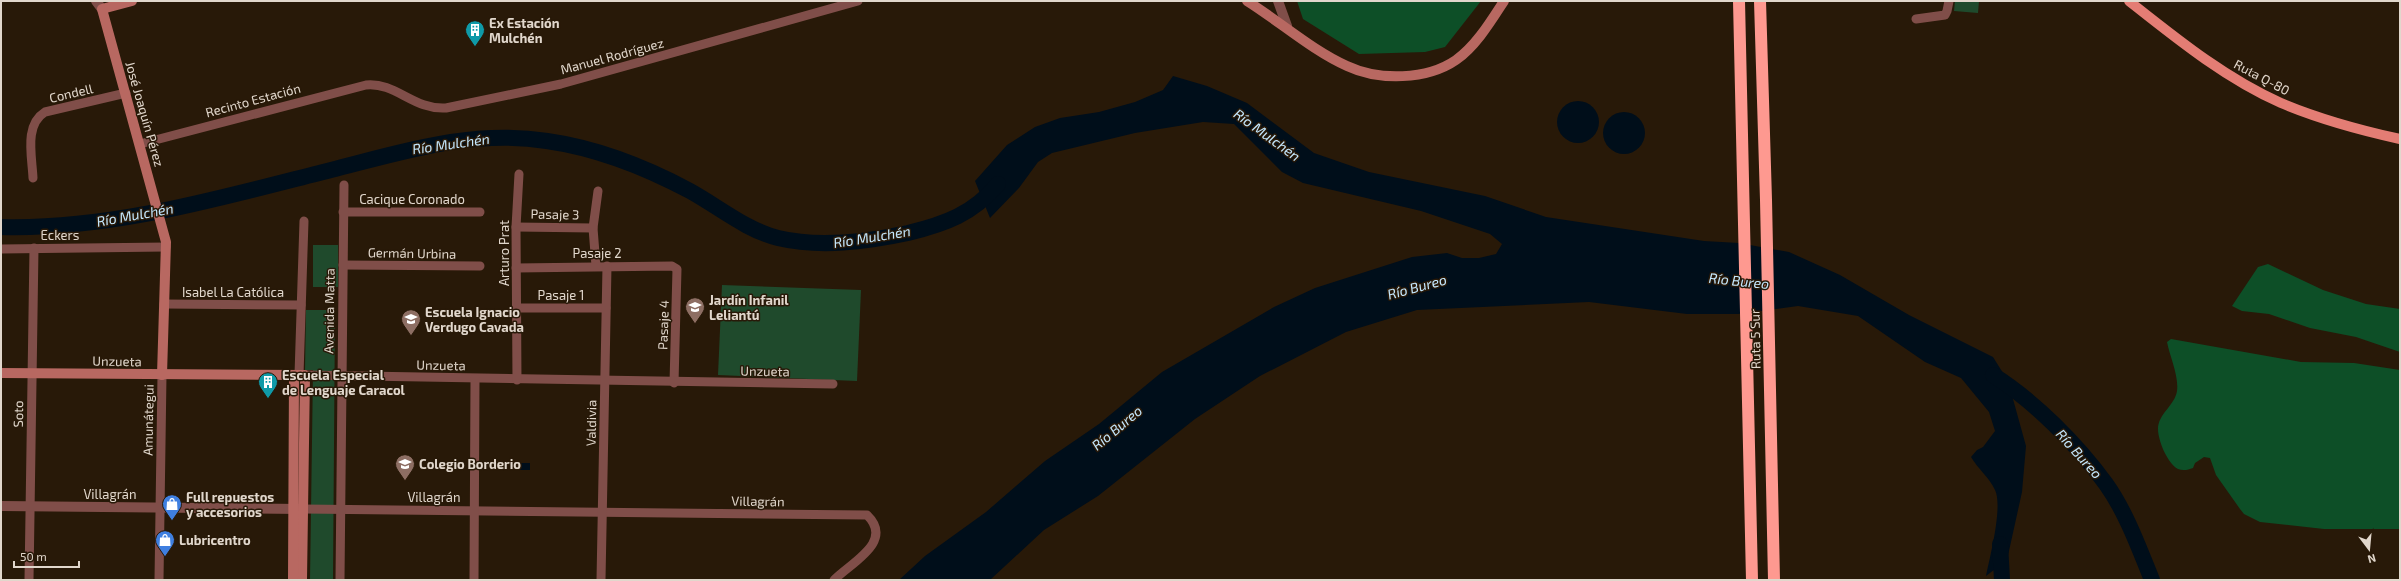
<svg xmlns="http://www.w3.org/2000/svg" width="2401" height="581" font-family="'Exo 2',sans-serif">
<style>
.green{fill:#1f4a2c}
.forest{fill:#0d4f27}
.water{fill:#000e1a}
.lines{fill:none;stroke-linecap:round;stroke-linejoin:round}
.river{stroke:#000e1a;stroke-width:16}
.minor{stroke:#804e49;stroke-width:9}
.tertiary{stroke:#804e49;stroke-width:10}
.secondary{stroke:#b86861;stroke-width:10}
.primary{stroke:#e47d74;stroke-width:10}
.motorway{stroke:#fe9990;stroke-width:12}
.labels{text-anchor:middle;stroke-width:3;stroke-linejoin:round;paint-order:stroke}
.poi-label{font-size:13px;font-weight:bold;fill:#e1d7cc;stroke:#281908;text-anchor:start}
.street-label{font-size:13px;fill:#e1d7cc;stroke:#281908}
.water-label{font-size:14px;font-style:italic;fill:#c4e8ff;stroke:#281908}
</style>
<rect width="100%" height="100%" fill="#281908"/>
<!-- green -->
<g class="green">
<polygon points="1955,1 1979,1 1978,13 1954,11"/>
<rect x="313" y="245" width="25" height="42"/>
<polygon points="722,285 861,290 857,381 718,375"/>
<polygon points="306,310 335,310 333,580 310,580 313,370 305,370"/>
</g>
<!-- forest -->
<g class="forest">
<polygon points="1297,1 1481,1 1445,47 1425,52 1359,54 1303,19"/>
<polygon points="2268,264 2323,290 2366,304 2400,309 2400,352 2356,337 2310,328 2269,314 2242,311 2232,306 2258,267"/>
<path d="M 2171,339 L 2301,362 L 2354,363 L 2400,370 L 2400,529 L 2324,529 L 2260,522 L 2244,514 L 2240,509 L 2216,475 L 2210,458 L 2204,457 L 2195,463 L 2193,468 C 2188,470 2183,471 2178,469 C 2167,463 2158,440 2158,429 C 2158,414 2175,405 2177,391 C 2179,376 2170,357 2167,342 Z"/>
</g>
<!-- water -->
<g class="water">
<path d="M 1173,76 L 1207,86 L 1247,103 L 1314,153 L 1369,172 L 1485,196 L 1546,217 L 1704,241 L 1739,243 L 1789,252 L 1840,275 L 1909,315 L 1993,357 L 2008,381 L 2026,446 L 2022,492 L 2007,560 L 1986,576 C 1990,557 2003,506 1995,490 C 1989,477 1978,469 1971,457 L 1977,450 L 1983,447 L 1995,431 L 1989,412 L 1961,378 L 1925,362 L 1858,316 L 1798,306 L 1738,314 L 1687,314 L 1589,302 L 1417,310 L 1346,332 L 1260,376 L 1195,419 L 1098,496 L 1044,530 L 990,580 L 899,580 L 925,556 L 986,512 L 1045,461 L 1099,424 L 1162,372 L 1274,307 L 1315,288 L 1412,257 L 1447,253 L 1462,258 L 1479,258 L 1496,254 L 1502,244 L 1490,234 L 1421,211 L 1303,183 L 1282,172 L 1234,124 L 1203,122 L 1135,133 L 1052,153 L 1038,162 L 1019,188 L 990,218 L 975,181 L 1007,145 L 1035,127 L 1060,118 L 1099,112 L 1135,102 L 1163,90 Z"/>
<circle cx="1578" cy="122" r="21"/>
<circle cx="1624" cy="133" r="21"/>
<rect x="514" y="463" width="16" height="7"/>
</g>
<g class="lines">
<!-- river -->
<g class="river">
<path d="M 1,227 C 113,230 223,197 331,170 C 402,152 472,129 547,141 C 596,148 647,168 690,191 C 719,207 746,230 778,238 C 820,248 866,242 908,233 C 945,224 973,214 998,184"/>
<path d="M 1993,375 C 2034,401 2077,444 2106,484 C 2126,512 2139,548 2152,580"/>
<polyline points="2000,544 2002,580"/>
</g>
<!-- minor -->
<g class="minor">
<polyline points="1916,19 1945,15 1947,11 1949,1"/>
<path d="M 140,144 L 366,85 C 396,82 413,110 446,108 L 561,84 L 858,1"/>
<path d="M 33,178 C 32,156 24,125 45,112 L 126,93"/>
<polyline points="343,212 480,212"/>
<polyline points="516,227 593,228"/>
<polyline points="1,249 166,247"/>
<polyline points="343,265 480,266"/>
<polyline points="596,266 593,228 598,191"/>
<polyline points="516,268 672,266 677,269 674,383"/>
<polyline points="164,304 301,305"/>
<polyline points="517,308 606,308"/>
<polyline points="299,375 304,221"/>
<polyline points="305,375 833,384"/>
<polyline points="517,380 516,227 519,174"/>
<path d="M 303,509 L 867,515 C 895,542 850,563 834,580"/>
<polyline points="29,580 34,248"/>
<polyline points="159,580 162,375"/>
<polyline points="340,580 344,185"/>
<polyline points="474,580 475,379"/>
<polyline points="601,580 607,266"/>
</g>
<!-- tertiary -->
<g class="tertiary">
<polyline points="96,1 102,9"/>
<polyline points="1278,1 1287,26"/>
<polyline points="1,506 301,509"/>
</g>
<!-- secondary -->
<g class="secondary">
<polyline points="132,1 102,9 166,242 162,375"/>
<path d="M 1247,1 C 1279,21 1313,51 1347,66 C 1379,81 1427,80 1456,60 C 1476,46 1491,21 1504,1"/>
<polyline points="1,373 305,375 302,580"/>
<polyline points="293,580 294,375"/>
</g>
<!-- primary -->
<path class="primary" d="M 2129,1 C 2177,39 2225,78 2281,103 C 2319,119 2359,130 2400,139"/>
<!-- motorway -->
<g class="motorway">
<polyline points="1739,1 1752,580"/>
<polyline points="1760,1 1766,200 1774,580"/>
</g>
</g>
<!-- icons -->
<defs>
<symbol id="building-pin" viewBox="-11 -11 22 30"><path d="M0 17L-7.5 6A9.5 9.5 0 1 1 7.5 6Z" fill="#0f9aa8" stroke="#281908"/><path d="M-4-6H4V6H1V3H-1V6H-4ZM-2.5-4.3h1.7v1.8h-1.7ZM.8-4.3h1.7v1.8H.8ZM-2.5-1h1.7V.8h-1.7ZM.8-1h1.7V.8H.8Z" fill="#fff"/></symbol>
<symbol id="school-pin" viewBox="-11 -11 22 30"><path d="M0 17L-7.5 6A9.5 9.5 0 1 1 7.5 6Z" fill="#8d6e63" stroke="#281908"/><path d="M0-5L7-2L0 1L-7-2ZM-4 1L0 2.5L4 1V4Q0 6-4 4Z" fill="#fff"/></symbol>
<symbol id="shop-pin" viewBox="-11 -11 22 30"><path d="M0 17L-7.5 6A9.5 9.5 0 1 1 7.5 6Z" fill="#3f7fe0" stroke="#281908"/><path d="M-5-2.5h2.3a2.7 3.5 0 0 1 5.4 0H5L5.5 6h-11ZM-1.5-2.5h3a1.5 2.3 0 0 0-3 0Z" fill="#fff"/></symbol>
</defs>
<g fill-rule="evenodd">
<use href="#building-pin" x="464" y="19" width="22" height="30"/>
<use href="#school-pin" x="684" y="296" width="22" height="30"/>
<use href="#school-pin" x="400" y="308" width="22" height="30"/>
<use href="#building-pin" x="257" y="371" width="22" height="30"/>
<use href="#school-pin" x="394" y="453" width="22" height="30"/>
<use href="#shop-pin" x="161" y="493" width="22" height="30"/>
<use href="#shop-pin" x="154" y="529" width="22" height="30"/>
</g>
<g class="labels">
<!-- poi labels -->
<g class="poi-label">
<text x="489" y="28">Ex Estación<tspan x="489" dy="15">Mulchén</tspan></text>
<text x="709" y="305">Jardín Infanil<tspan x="709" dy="15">Leliantú</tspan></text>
<text x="425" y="317">Escuela Ignacio<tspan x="425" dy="15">Verdugo Cavada</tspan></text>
<text x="282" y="380">Escuela Especial<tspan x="282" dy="15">de Lenguaje Caracol</tspan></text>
<text x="419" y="469">Colegio Borderio</text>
<text x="186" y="502">Full repuestos<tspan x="186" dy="15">y accesorios</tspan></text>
<text x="179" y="545">Lubricentro</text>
</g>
<!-- street labels -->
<g class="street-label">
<text transform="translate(612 56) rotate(-15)" y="5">Manuel Rodríguez</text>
<text transform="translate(2262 77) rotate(28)" y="5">Ruta Q-80</text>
<text transform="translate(71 93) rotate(-13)" y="5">Condell</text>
<text transform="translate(253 100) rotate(-15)" y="5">Recinto Estación</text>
<text transform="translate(145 114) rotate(74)" y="5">José Joaquín Pérez</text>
<text x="412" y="204">Cacique Coronado</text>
<text transform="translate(555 214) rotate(1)" y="5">Pasaje 3</text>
<text x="60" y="240">Eckers</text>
<text transform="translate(412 253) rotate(1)" y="5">Germán Urbina</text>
<text transform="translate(504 253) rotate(-90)" y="5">Arturo Prat</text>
<text x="597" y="258">Pasaje 2</text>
<text x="233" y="297">Isabel La Católica</text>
<text x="561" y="300">Pasaje 1</text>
<text transform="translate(329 311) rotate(-89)" y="5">Avenida Matta</text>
<text transform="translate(663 325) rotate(-88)" y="5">Pasaje 4</text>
<text transform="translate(1755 339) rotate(-91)" y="5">Ruta 5 Sur</text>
<text transform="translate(117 361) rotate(1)" y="5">Unzueta</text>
<text transform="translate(441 365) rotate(1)" y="5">Unzueta</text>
<text transform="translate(765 371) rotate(1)" y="5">Unzueta</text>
<text transform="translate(18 414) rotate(-89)" y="5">Soto</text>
<text transform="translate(148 420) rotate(-89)" y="5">Amunátegui</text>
<text transform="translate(591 423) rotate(-89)" y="5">Valdivia</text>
<text x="110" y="499">Villagrán</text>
<text x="434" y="502">Villagrán</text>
<text transform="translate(758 501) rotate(1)" y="5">Villagrán</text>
</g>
<!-- water labels -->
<g class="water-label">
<text transform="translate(1267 135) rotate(36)" y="5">Río Mulchén</text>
<text transform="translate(451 144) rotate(-8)" y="5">Río Mulchén</text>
<text transform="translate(135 215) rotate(-10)" y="5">Río Mulchén</text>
<text transform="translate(872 237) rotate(-9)" y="5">Río Mulchén</text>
<text transform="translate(1739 281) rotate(6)" y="5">Río Bureo</text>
<text transform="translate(1417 287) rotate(-15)" y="5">Río Bureo</text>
<text transform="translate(1117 428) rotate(-40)" y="5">Río Bureo</text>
<text transform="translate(2079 454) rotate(48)" y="5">Río Bureo</text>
</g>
</g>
<!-- border -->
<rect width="2401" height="581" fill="none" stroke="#e1d7cc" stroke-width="4"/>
<!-- north arrow -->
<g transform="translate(2369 549) rotate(164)" stroke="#281908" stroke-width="3" paint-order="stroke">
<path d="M0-3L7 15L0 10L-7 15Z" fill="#e1d7cc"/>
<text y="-6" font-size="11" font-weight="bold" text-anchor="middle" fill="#e1d7cc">N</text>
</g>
<!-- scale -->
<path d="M14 561v6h65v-6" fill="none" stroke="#e1d7cc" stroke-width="2"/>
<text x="20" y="561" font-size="12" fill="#e1d7cc" stroke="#281908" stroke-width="3" paint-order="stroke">50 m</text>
</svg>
